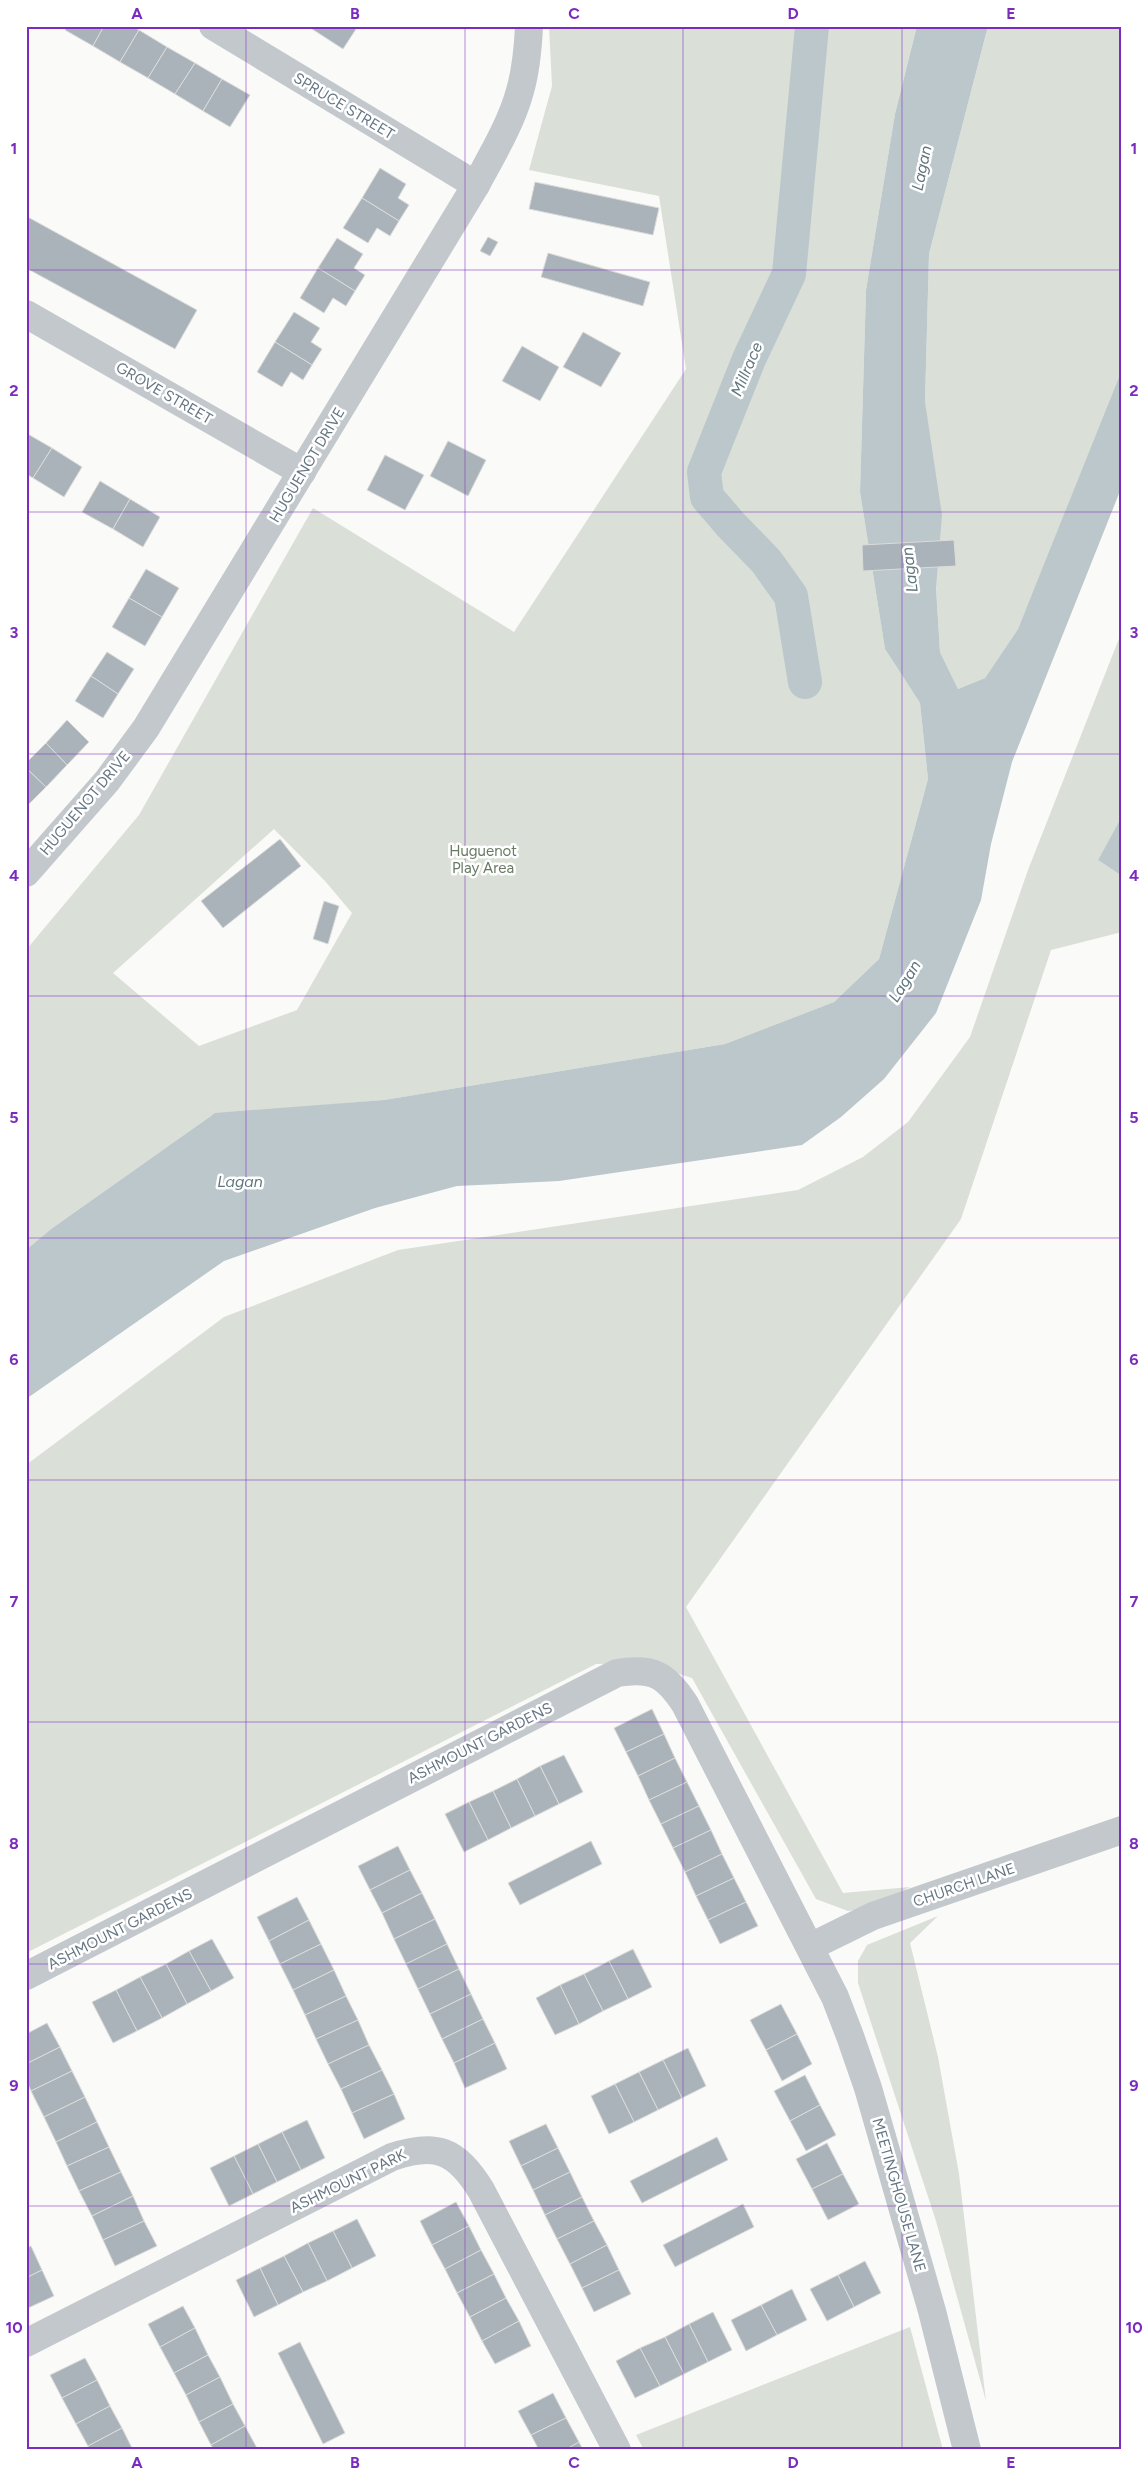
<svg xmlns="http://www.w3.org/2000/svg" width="1148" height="2476" font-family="Figtree,sans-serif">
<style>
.green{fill:#dadfd7;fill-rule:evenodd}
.water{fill:#bbc7cb}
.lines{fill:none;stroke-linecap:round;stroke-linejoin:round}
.canal{stroke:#bbc7cb;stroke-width:34}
.building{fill:#aab3b9;stroke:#dcdcda}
.minor{stroke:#c3c8cc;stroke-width:28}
.grid{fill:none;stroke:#7b2cbf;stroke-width:1;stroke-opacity:0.55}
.labels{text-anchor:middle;stroke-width:5;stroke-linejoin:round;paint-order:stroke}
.street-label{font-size:15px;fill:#657683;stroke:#fff}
.park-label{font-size:15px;fill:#687a64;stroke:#fff}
.water-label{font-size:16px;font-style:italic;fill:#60757c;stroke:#fff}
.neatline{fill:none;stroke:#7b2cbf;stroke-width:2}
.grid-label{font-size:16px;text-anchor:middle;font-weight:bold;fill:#7b2cbf}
</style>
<rect width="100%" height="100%" fill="#fafaf8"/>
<!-- green -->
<g class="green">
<path d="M 549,26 L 917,26 L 895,114 L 866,290 L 860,492 L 885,649 L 920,703 L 928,779 L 879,959 L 834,1002 L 725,1044 L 384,1100 L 212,1115 L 51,1229 L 26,1250 L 26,950 L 139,815 L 313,508 L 514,632 L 686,369 L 659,196 L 529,170 L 552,86 ZM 274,829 L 325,881 L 352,913 L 297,1010 L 199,1046 L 113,973 Z"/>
<polygon points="988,26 1122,26 1122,378 1018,629 985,678 958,689 940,652 925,402 929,254"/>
<polygon points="1122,631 1122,816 1098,860 1122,876 1122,932 1051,950 961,1219 686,1607 843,1893 910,1887 870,1909 848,1911 816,1899 692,1678 645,1663 596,1664 26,1953 26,1465 224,1317 398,1250 798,1190 863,1157 908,1122 970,1037 1028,870"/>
<polygon points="938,1916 910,1943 938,2057 959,2174 986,2401 936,2221 858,1983 858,1961 867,1945"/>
<polygon points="910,2327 943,2450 644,2450 636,2435"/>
</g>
<!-- water -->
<g class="water">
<polygon points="917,26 988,26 929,254 925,402 942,515 936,587 940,652 958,689 985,678 1018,629 1122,370 1122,486 1012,762 991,844 981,900 936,1013 884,1079 841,1117 802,1145 559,1181 457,1186 375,1208 224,1261 26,1399 26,1250 51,1229 215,1113 384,1100 725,1044 834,1002 879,959 928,779 920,703 885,649 860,492 866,290 895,114"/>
<polygon points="1122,816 1122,876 1098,860"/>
</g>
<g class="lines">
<!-- canal -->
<polyline class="canal" points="805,682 791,596 766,561 731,525 707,497 704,472 749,359 789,274 812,26"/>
</g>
<!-- building -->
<g class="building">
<polygon points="67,26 104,26 93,46 65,30"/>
<polygon points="104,26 132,26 139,30 120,62 93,46"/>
<polygon points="314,26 358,26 343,49 312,29"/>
<polygon points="139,30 167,47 148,78 120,62"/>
<polygon points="167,47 195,63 175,94 148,78"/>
<polygon points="195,63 222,79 203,111 175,94"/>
<polygon points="222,79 250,95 230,127 203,111"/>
<polygon points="380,168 406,184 398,198 409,205 399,221 362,198"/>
<polygon points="535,182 659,208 653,235 529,209"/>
<polygon points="362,198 399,221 390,236 377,228 368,243 343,228"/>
<polygon points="26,216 197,310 175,349 26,268"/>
<polygon points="488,237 498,242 490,256 480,251"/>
<polygon points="337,238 363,254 354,268 365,275 355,291 318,268"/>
<polygon points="548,253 650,282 643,306 541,277"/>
<polygon points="318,268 355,291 346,306 333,298 324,313 300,298"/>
<polygon points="294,312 320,328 311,342 322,349 312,365 275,342"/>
<polygon points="583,332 621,353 601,387 563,367"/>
<polygon points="275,342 312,365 303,380 291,372 282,387 257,372"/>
<polygon points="522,346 559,367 540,401 502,381"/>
<polygon points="26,433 52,448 33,478 26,474"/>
<polygon points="448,441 486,460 468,496 430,476"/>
<polygon points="52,448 82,467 64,497 33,478"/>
<polygon points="385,455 424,475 405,510 367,490"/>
<polygon points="100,481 130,499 113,529 82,512"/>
<polygon points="130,499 160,517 143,547 113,529"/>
<polygon points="954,540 956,566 863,571 862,545"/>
<polygon points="146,569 179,588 162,617 129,598"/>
<polygon points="129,598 162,617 145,646 112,627"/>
<polygon points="107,652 134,669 118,694 91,676"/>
<polygon points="91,676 118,694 103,718 75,701"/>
<polygon points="67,720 89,742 67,765 46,743"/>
<polygon points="46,743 67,765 46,787 26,768 26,763"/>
<polygon points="26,768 46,787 26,807"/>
<polygon points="280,839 301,866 223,928 201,901"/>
<polygon points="324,901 339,906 328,944 313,939"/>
<polygon points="652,1709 664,1734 626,1752 614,1728"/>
<polygon points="664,1734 675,1758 638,1776 626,1752"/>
<polygon points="564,1755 583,1792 559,1804 540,1766"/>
<polygon points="675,1758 687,1782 649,1800 638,1776"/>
<polygon points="540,1766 559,1804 535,1816 517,1779"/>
<polygon points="517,1779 535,1816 511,1828 493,1791"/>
<polygon points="687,1782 699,1806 661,1824 649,1800"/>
<polygon points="493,1791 511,1828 488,1840 469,1802"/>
<polygon points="469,1802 488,1840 464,1852 445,1814"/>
<polygon points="699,1806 711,1830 673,1848 661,1824"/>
<polygon points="711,1830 722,1854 685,1872 673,1848"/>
<polygon points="591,1841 602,1864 520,1905 508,1883"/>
<polygon points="398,1846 410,1870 370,1890 358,1866"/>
<polygon points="722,1854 734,1878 696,1896 685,1872"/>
<polygon points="410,1870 422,1893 382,1913 370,1890"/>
<polygon points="734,1878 746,1902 708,1920 696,1896"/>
<polygon points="422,1893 435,1919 394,1939 382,1913"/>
<polygon points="297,1897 309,1920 269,1941 257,1917"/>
<polygon points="746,1902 758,1926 720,1944 708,1920"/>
<polygon points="435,1919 447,1944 406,1964 394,1939"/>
<polygon points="309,1920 321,1944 280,1964 269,1941"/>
<polygon points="212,1939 234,1978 211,1991 189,1951"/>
<polygon points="321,1944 334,1970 293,1990 280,1964"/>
<polygon points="447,1944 459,1969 418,1989 406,1964"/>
<polygon points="633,1949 652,1987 628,1999 609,1961"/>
<polygon points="189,1951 211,1991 187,2004 166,1964"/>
<polygon points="609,1961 628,1999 603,2011 584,1974"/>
<polygon points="166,1964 187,2004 162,2018 140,1977"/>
<polygon points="459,1969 471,1994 430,2014 418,1989"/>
<polygon points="334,1970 346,1996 305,2015 293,1990"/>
<polygon points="584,1974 603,2011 579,2024 560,1985"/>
<polygon points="140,1977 162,2018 137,2031 116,1990"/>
<polygon points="560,1985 579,2024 555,2035 536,1998"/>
<polygon points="116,1990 137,2031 113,2043 92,2002"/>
<polygon points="471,1994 483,2019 442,2039 430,2014"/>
<polygon points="346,1996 358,2020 316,2039 305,2015"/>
<polygon points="781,2004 797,2034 766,2050 750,2020"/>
<polygon points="483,2019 495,2043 454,2063 442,2039"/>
<polygon points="358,2020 369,2045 328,2064 316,2039"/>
<polygon points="47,2023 60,2047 26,2064 26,2034"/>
<polygon points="797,2034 812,2064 782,2081 766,2050"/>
<polygon points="495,2043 507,2069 465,2088 454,2063"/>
<polygon points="369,2045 382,2070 341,2089 328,2064"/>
<polygon points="60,2047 72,2071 31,2091 26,2080 26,2064"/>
<polygon points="688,2048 706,2086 682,2098 663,2060"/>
<polygon points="663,2060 682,2098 658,2110 639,2072"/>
<polygon points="382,2070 394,2094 352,2113 341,2089"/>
<polygon points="72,2071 85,2097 44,2117 31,2091"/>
<polygon points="639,2072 658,2110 634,2122 615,2084"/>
<polygon points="805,2075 820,2105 790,2121 774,2091"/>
<polygon points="615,2084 634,2122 609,2134 591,2096"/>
<polygon points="394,2094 405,2119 364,2139 352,2113"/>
<polygon points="85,2097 97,2122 56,2142 44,2117"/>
<polygon points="820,2105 836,2135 806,2151 790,2121"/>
<polygon points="307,2120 325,2158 301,2170 282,2132"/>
<polygon points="97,2122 109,2147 67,2166 56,2142"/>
<polygon points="546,2124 558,2148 521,2166 509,2141"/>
<polygon points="282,2132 301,2170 277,2182 258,2144"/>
<polygon points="717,2137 728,2160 642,2203 630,2181"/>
<polygon points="827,2143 843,2174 812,2189 796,2159"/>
<polygon points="258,2144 277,2182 253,2194 234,2156"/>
<polygon points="109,2147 121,2172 79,2191 67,2166"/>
<polygon points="558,2148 570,2172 533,2190 521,2166"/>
<polygon points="234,2156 253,2194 229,2206 210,2168"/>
<polygon points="121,2172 133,2196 92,2216 79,2191"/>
<polygon points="570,2172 582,2197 545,2215 533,2190"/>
<polygon points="843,2174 859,2204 828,2220 812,2189"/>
<polygon points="133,2196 144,2221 103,2240 92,2216"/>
<polygon points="582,2197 594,2221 557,2239 545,2215"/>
<polygon points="456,2202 469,2226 432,2245 420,2221"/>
<polygon points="743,2204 754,2227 675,2267 663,2245"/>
<polygon points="357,2219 376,2256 352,2268 333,2231"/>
<polygon points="144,2221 157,2246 115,2266 103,2240"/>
<polygon points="594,2221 607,2245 570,2264 557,2239"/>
<polygon points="469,2226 481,2250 445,2269 432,2245"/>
<polygon points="333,2231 352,2268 327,2281 308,2243"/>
<polygon points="308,2243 327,2281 303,2292 284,2256"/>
<polygon points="607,2245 619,2270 582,2288 570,2264"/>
<polygon points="31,2246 42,2270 26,2278 26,2248"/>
<polygon points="481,2250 494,2274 457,2293 445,2269"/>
<polygon points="284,2256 303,2292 278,2305 260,2268"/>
<polygon points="865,2261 881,2293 854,2307 838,2275"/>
<polygon points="260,2268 278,2305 254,2317 236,2280"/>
<polygon points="42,2270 54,2296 26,2309 26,2278"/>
<polygon points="619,2270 631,2294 594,2312 582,2288"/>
<polygon points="494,2274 506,2298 470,2317 457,2293"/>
<polygon points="838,2275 854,2307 827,2321 810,2289"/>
<polygon points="792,2289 807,2320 777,2335 761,2305"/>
<polygon points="506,2298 519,2321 482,2341 470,2317"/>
<polygon points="761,2305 777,2335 746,2351 731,2320"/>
<polygon points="183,2306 195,2328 160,2347 148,2324"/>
<polygon points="713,2312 732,2350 708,2362 689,2324"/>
<polygon points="519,2321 531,2346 495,2364 482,2341"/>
<polygon points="689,2324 708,2362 684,2374 665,2337"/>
<polygon points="195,2328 208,2355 174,2373 160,2347"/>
<polygon points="665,2337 684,2374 660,2386 640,2348"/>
<polygon points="300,2342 345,2433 323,2444 278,2353"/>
<polygon points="640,2348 660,2386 635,2398 616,2361"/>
<polygon points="208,2355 220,2377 186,2395 174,2373"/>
<polygon points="85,2358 97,2380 62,2398 50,2375"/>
<polygon points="220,2377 233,2404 199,2422 186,2395"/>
<polygon points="97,2380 110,2406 76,2424 62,2398"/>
<polygon points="553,2393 566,2418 531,2435 518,2411"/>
<polygon points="233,2404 245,2426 211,2445 199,2422"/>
<polygon points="110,2406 122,2428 88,2446 76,2424"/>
<polygon points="566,2418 579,2442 565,2450 539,2450 531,2435"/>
<polygon points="245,2426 258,2450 214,2450 211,2445"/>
<polygon points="122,2428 133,2450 90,2450 88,2446"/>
<polygon points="579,2442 583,2450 565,2450"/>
</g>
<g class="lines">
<!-- minor -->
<g class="minor">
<polyline points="213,26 476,185"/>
<polyline points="26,314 302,472"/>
<path d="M 26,873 L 107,781 L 146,728 L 476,185 C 492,155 511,124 520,91 C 526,70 528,48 529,26"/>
<polyline points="810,1947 873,1916 1122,1830"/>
<path d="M 26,1976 L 617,1673 C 653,1667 666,1675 685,1704 L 835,1997 L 850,2036 L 868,2088 L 932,2311 L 967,2450"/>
<path d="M 26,2343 L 392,2157 C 436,2142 456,2150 481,2190 L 617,2450"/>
</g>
</g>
<!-- grid -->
<path class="grid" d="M 246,26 L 246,2450M 465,26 L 465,2450M 683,26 L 683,2450M 902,26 L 902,2450M 26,270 L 1122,270M 26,512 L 1122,512M 26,754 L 1122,754M 26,996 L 1122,996M 26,1238 L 1122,1238M 26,1480 L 1122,1480M 26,1722 L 1122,1722M 26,1964 L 1122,1964M 26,2206 L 1122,2206"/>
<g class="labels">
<!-- street labels -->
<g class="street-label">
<text transform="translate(344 106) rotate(31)" y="5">SPRUCE STREET</text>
<text transform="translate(164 393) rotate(30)" y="5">GROVE STREET</text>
<text transform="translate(307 465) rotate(-59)" y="5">HUGUENOT DRIVE</text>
<text transform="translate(85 803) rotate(-50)" y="5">HUGUENOT DRIVE</text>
<text transform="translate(480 1743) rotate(-27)" y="5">ASHMOUNT GARDENS</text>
<text transform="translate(964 1885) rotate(-19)" y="5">CHURCH LANE</text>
<text transform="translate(120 1929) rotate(-27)" y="5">ASHMOUNT GARDENS</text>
<text transform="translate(348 2181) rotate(-26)" y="5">ASHMOUNT PARK</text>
<text transform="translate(899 2195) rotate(74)" y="5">MEETINGHOUSE LANE</text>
</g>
<!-- park labels -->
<g class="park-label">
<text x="483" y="856">Huguenot<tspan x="483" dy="17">Play Area</tspan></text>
</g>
<!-- water labels -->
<g class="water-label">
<text transform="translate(921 168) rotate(-78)" y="6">Lagan</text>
<text transform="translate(746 369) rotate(-67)" y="6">Millrace</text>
<text transform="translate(909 570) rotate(-97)" y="6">Lagan</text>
<text transform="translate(904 981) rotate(-58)" y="6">Lagan</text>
<text x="240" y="1187">Lagan</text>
</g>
</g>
<!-- border -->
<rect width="1148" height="2476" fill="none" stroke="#ffffff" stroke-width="55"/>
<rect x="28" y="28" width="1092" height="2420" class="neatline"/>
<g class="grid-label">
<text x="137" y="19">A</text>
<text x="355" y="19">B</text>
<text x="574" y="19">C</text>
<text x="793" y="19">D</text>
<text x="1011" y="19">E</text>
<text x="14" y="154">1</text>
<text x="1134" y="154">1</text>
<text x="14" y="396">2</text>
<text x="1134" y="396">2</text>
<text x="14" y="638">3</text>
<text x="1134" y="638">3</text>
<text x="14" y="881">4</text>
<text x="1134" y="881">4</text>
<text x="14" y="1123">5</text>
<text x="1134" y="1123">5</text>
<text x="14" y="1365">6</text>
<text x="1134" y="1365">6</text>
<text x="14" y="1607">7</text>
<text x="1134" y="1607">7</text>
<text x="14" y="1849">8</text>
<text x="1134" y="1849">8</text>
<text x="14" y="2091">9</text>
<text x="1134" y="2091">9</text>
<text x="14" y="2333">10</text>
<text x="1134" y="2333">10</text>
<text x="137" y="2468">A</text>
<text x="355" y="2468">B</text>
<text x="574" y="2468">C</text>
<text x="793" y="2468">D</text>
<text x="1011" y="2468">E</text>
</g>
</svg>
